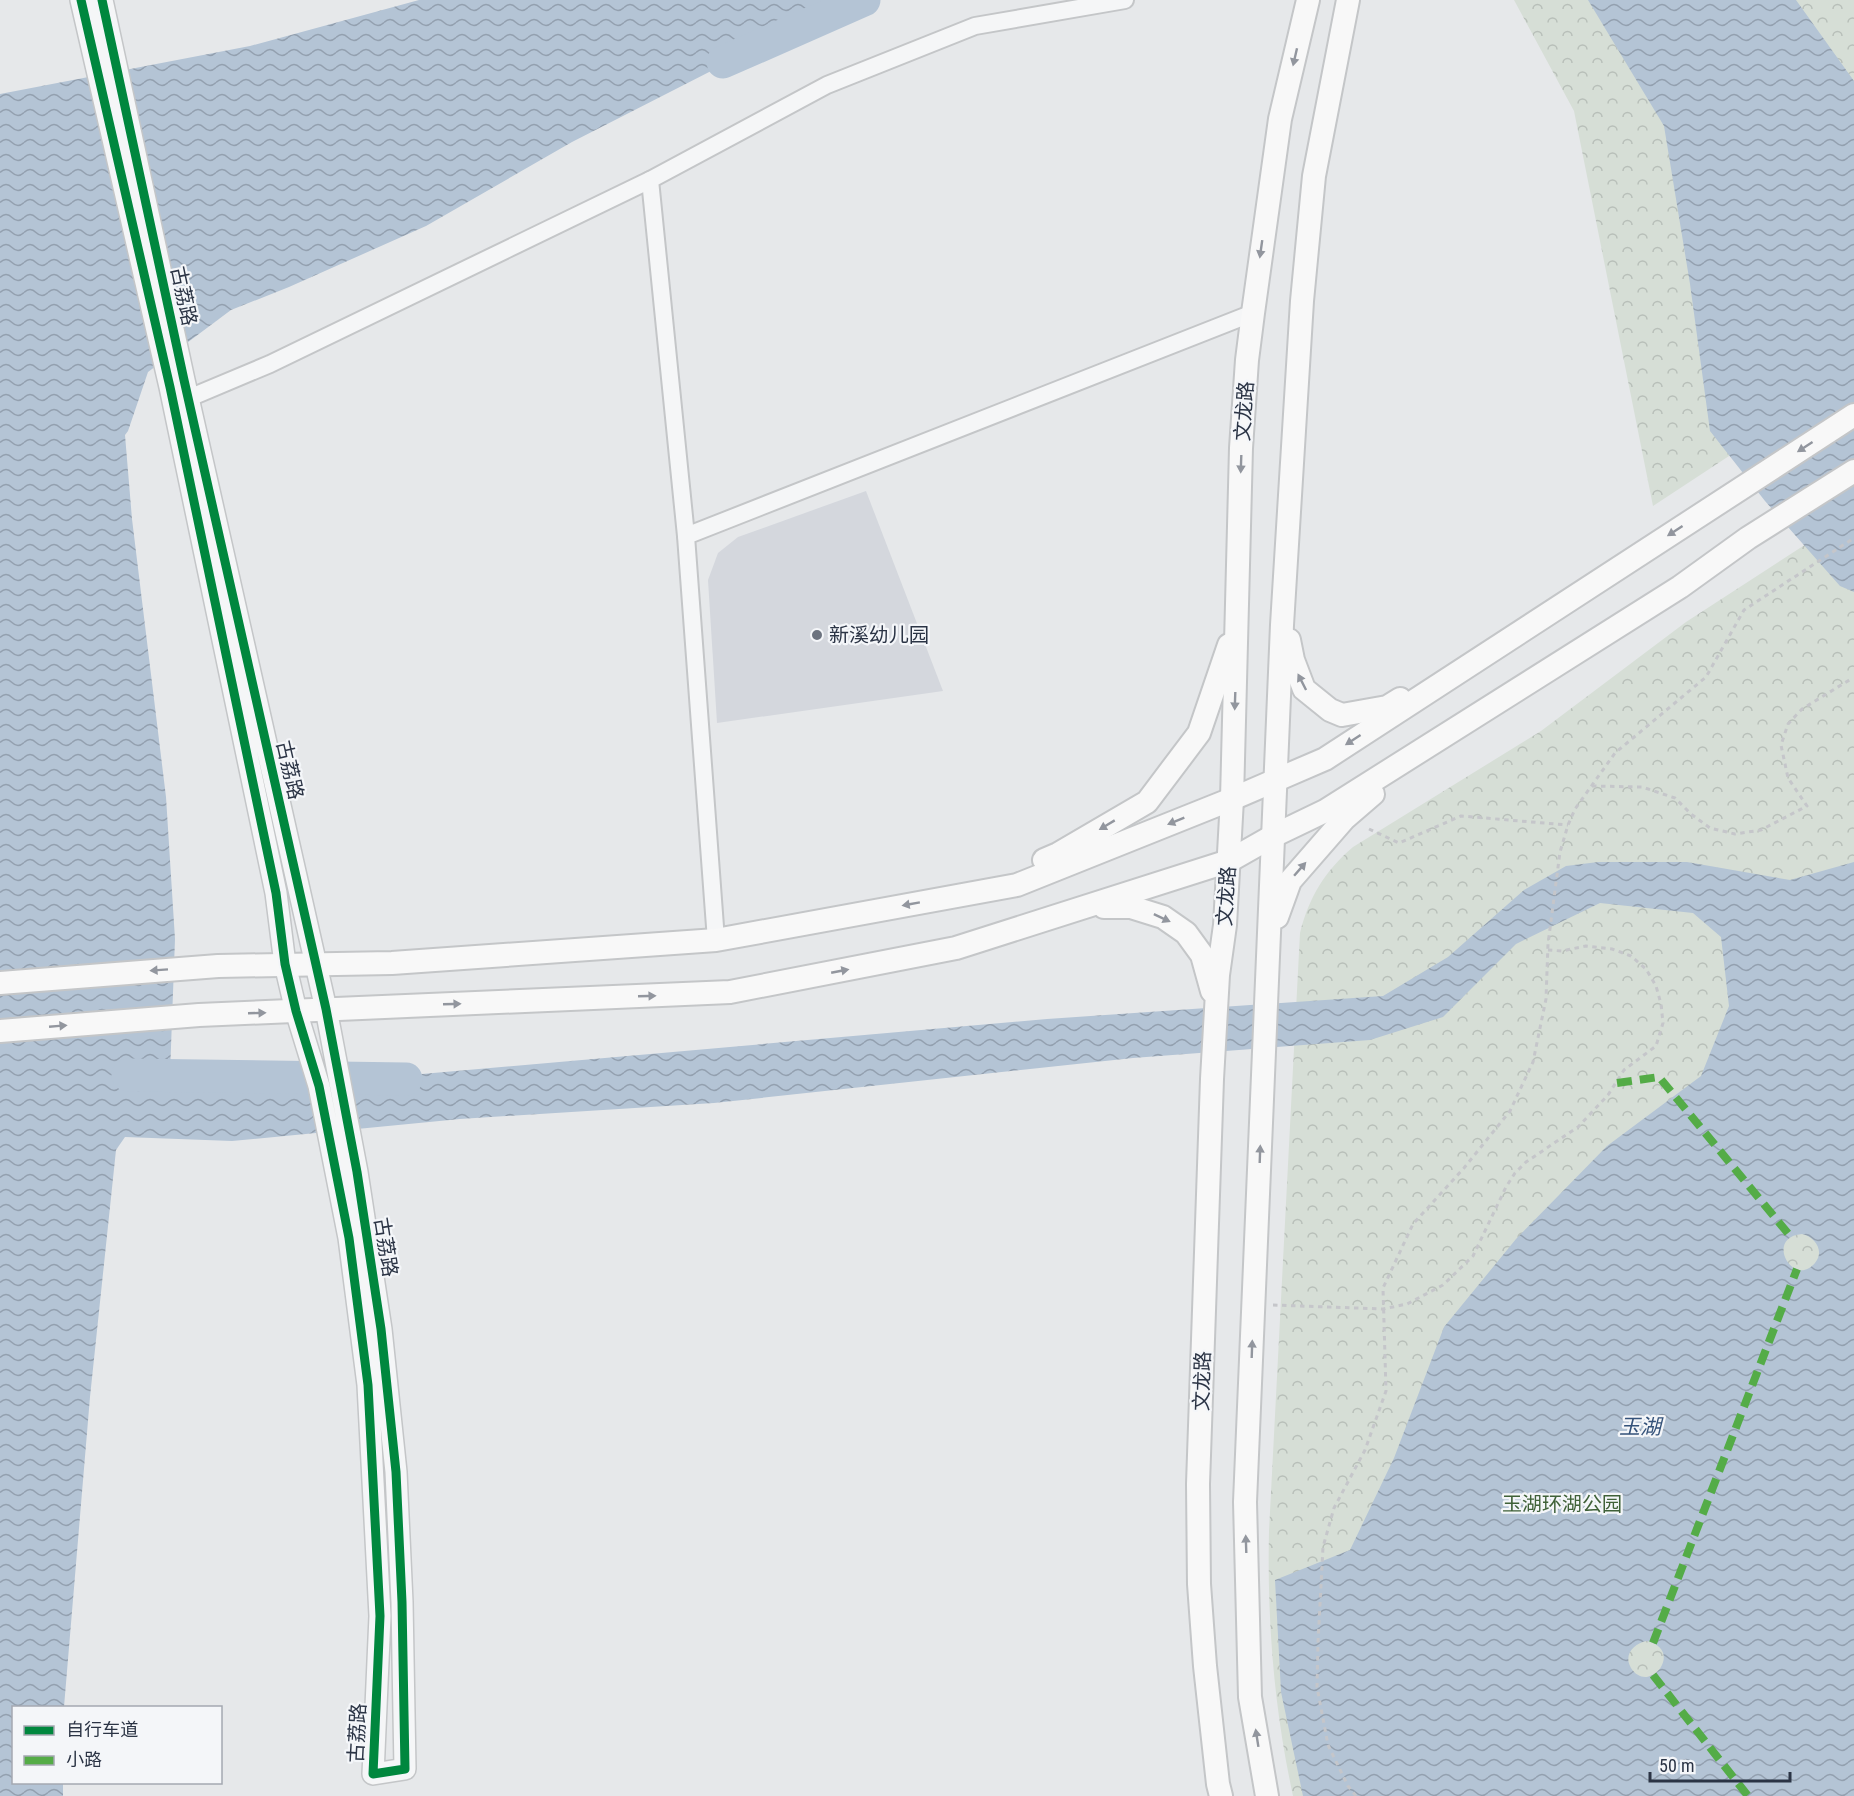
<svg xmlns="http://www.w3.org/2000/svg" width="1854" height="1796" font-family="'Roboto Condensed','Noto Sans SC',sans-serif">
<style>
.built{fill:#d4d7dd}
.forest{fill:url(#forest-crowns)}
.water{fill:url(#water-waves);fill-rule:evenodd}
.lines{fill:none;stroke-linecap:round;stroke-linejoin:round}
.river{stroke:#b4c4d5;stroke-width:33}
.minor-casing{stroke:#c4c6c8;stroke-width:20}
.tertiary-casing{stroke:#c4c6c8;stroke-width:24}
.secondary-casing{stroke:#c4c6c8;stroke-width:26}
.path{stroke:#c5c6ca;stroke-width:3;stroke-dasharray:4.5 4.5;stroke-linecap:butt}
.minor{stroke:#f5f6f7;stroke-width:16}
.tertiary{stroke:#f5f6f7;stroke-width:21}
.secondary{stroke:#f8f8f8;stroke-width:22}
.quiet{stroke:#54ac47;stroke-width:8;stroke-dasharray:15 8;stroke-linecap:butt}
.cycleway-casing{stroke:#f4f6f9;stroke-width:13}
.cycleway{stroke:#00873e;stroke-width:9}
.oneway{fill:#92969e}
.poi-dot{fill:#6c737f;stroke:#f4f6f9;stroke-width:2}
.labels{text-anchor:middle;stroke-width:4.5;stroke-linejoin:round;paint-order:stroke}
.street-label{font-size:20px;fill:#2b3445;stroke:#f4f6f9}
.poi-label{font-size:20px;fill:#2b3445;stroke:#f4f6f9;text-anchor:start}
.park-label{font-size:20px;fill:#3f6138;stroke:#f4f6f9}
.water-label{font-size:21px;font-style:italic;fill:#34527a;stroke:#f4f6f9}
</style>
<defs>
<pattern id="forest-crowns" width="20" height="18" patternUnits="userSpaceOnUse" patternTransform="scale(1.5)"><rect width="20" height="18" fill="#d6ded6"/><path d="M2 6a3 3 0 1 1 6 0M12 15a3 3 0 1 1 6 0" fill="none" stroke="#b8bfb9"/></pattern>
<pattern id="water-waves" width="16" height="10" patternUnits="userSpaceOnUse" patternTransform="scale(1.5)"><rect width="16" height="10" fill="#b4c4d5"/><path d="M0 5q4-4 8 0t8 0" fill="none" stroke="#93a0af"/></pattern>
</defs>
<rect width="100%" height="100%" fill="#e6e8ea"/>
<!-- built -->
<polygon class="built" points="866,491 943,691 717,723 708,580 718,553 738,537"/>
<!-- forest -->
<g class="forest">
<polygon points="1514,0 1854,0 1854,374 1653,506 1574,111"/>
<path d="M 1854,513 L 1854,1796 L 1293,1796 C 1274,1708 1267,1621 1269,1531 L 1300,933 C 1309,897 1325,871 1353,847 L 1541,731 L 1686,622 Z"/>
</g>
<!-- water -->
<g class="water">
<path d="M 419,0 L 850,0 L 572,142 L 426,226 L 289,287 L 231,310 L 148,372 L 128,431 L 125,435 L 132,519 L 166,797 L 175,939 L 170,1074 L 218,1092 L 1047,1019 L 1383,996 L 1448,957 L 1524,890 L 1566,866 L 1598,862 L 1687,862 L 1790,880 L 1854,862 L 1854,1796 L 1303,1796 L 1281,1692 L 1275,1580 L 1350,1550 L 1394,1458 L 1444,1327 L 1516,1239 L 1607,1146 L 1701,1076 L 1729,1006 L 1721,937 L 1693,913 L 1600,903 L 1516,944 L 1443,1017 L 1370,1040 L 1133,1058 L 714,1103 L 460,1119 L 232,1141 L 125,1137 L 116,1150 L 90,1397 L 64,1707 L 14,1708 L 14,1782 L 63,1783 L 63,1796 L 0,1796 L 0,94 L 250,46 ZM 1802,1234 C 1815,1237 1825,1251 1815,1263 C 1793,1289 1764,1237 1802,1234 ZM 1647,1641 C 1685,1650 1649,1696 1631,1668 C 1623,1655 1634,1643 1647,1641 Z"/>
<polygon points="1588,0 1796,0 1854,81 1854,592 1840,586 1765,501 1710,431 1690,284 1664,126"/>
</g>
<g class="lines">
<!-- river -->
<g class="river">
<polyline points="723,62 864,0"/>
<polyline points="128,1075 406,1079"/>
</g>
<defs>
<g id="minor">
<polyline points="189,398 270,364 650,180"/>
<polyline points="686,536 650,180 827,85 975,26 1125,0"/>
<polyline points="716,940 686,536 1253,313"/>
</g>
<polyline id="tertiary" points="81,0 170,387 276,893 285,964 296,1011 319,1086 349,1238 368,1385 380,1616 373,1774 405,1769 402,1602 396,1472 381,1329 357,1172 326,1009 184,380 102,0"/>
<g id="secondary">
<polyline points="1289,640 1293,660 1304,689 1330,710 1342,715 1387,707 1400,699"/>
<polyline points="1044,860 1058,854 1147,802 1199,733 1229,645"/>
<polyline points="1104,907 1131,907 1163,917 1186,933 1202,955 1212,991"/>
<polyline points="1277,917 1290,881 1344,819 1373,794"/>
<polyline points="0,983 218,966 392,963 716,940 1017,885 1232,799 1325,759 1854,415"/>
<polyline points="0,1031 199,1015 730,992 956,948 1229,861 1273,836 1325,811 1680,587 1748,538 1854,471"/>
<polyline points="1221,1796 1218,1784 1205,1666 1199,1584 1198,1484 1212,1079 1218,975 1225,925 1232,799 1241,448 1247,360 1253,313 1280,119 1308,0"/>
<polyline points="1267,1796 1250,1697 1245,1502 1282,625 1302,301 1314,176 1348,0"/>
</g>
</defs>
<!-- minor casing -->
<use href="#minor" class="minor-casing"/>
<!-- tertiary casing -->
<use href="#tertiary" class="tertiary-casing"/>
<!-- secondary casing -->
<use href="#secondary" class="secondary-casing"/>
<!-- path -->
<g class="path">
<polyline points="1592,786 1642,787 1675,798 1691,814 1710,828 1735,834 1761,830 1807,806 1788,778 1781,745 1788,724 1802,709 1851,679"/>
<polyline points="1369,829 1399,843 1461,816 1568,825"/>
<polyline points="1273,1305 1383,1309 1407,1304 1443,1285 1473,1256 1506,1187 1515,1173 1526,1162 1578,1127 1608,1095 1624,1070 1656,1046 1663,1023 1661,1004 1656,986 1646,969 1631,956 1612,949 1586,946 1562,951 1548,950"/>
<polyline points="1356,1796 1348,1786 1328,1745 1317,1687 1318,1642 1323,1547 1334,1508 1365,1450 1386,1391 1383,1288 1413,1224 1464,1168 1510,1111 1533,1062 1546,999 1548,944 1560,852 1568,825 1575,809 1615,753 1706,677 1744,610 1854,538"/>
</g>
<!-- minor -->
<use href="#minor" class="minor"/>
<!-- tertiary -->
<use href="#tertiary" class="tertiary"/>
<!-- secondary -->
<use href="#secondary" class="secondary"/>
<!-- quiet -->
<g class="quiet">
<polyline points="1617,1083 1659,1077 1791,1237"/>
<polyline points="1653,1643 1797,1269"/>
<polyline points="1653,1675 1748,1796"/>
</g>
<defs>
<polyline id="cycleway" points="81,0 170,387 276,893 285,964 296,1011 319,1086 349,1238 368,1385 380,1616 373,1774 405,1769 402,1602 396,1472 381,1329 357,1172 326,1009 184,380 102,0"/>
</defs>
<!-- cycleway casing -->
<use href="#cycleway" class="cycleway-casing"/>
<!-- cycleway -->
<use href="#cycleway" class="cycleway"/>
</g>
<!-- one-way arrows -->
<defs><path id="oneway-solid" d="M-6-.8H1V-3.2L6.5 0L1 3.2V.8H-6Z" transform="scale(1.5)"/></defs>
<g class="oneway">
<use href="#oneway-solid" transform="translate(1295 57) rotate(103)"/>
<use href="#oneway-solid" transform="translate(1261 249) rotate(98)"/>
<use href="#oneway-solid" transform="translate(1805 447) rotate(147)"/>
<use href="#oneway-solid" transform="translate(1241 464) rotate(92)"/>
<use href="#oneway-solid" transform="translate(1675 531) rotate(147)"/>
<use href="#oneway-solid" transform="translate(1302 682) rotate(-117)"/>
<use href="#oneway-solid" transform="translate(1235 701) rotate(92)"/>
<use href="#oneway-solid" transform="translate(1353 740) rotate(147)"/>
<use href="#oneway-solid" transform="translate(1176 821) rotate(158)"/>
<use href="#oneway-solid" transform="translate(1107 825) rotate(149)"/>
<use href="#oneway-solid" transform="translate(1300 869) rotate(-49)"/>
<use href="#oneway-solid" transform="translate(911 904) rotate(170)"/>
<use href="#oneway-solid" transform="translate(1162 918) rotate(25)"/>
<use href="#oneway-solid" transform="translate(159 970) rotate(176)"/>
<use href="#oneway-solid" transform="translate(840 971) rotate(-11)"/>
<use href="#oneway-solid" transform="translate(647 996) rotate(-2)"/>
<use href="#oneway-solid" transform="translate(452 1004) rotate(-2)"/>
<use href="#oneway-solid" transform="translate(257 1013) rotate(-2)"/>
<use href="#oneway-solid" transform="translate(58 1026) rotate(-5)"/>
<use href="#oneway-solid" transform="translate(1260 1154) rotate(-88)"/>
<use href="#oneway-solid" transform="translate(1252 1349) rotate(-88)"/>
<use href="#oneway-solid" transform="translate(1246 1544) rotate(-92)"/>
<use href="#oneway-solid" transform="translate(1257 1738) rotate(-99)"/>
</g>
<!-- markers -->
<circle class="poi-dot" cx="817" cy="635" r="6"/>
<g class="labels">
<!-- street labels -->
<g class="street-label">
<text transform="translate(184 296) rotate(78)" y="7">古荔路</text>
<text transform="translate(1244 411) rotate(-86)" y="7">文龙路</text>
<text transform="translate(290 770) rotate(77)" y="7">古荔路</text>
<text transform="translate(1226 896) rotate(-86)" y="7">文龙路</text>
<text transform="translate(386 1247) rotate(81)" y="7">古荔路</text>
<text transform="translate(1202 1381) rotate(-88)" y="7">文龙路</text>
<text transform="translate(357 1733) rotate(-87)" y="7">古荔路</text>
</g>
<!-- poi labels -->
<g class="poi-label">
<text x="829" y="642">新溪幼儿园</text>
</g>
<!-- park labels -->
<g class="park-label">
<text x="1562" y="1511">玉湖环湖公园</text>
</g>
<!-- water labels -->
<g class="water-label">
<text x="1640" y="1434">玉湖</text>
</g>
</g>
<!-- legend -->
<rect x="12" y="1706" width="210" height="78" fill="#f4f6f9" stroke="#a4a8b1" stroke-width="1.5"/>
<rect x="24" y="1726" width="30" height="9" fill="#00873e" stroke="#a4a8b1" stroke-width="1.5"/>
<text x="66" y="1736" font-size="18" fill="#2b3445">自行车道</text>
<rect x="24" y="1756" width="30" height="9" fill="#54ac47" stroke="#a4a8b1" stroke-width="1.5"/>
<text x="66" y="1766" font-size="18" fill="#2b3445">小路</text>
<!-- scale -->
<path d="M1650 1772v9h140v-9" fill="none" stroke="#2b3445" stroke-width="3"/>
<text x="1659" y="1772" font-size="18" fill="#2b3445" stroke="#f4f6f9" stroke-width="4.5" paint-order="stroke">50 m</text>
</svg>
